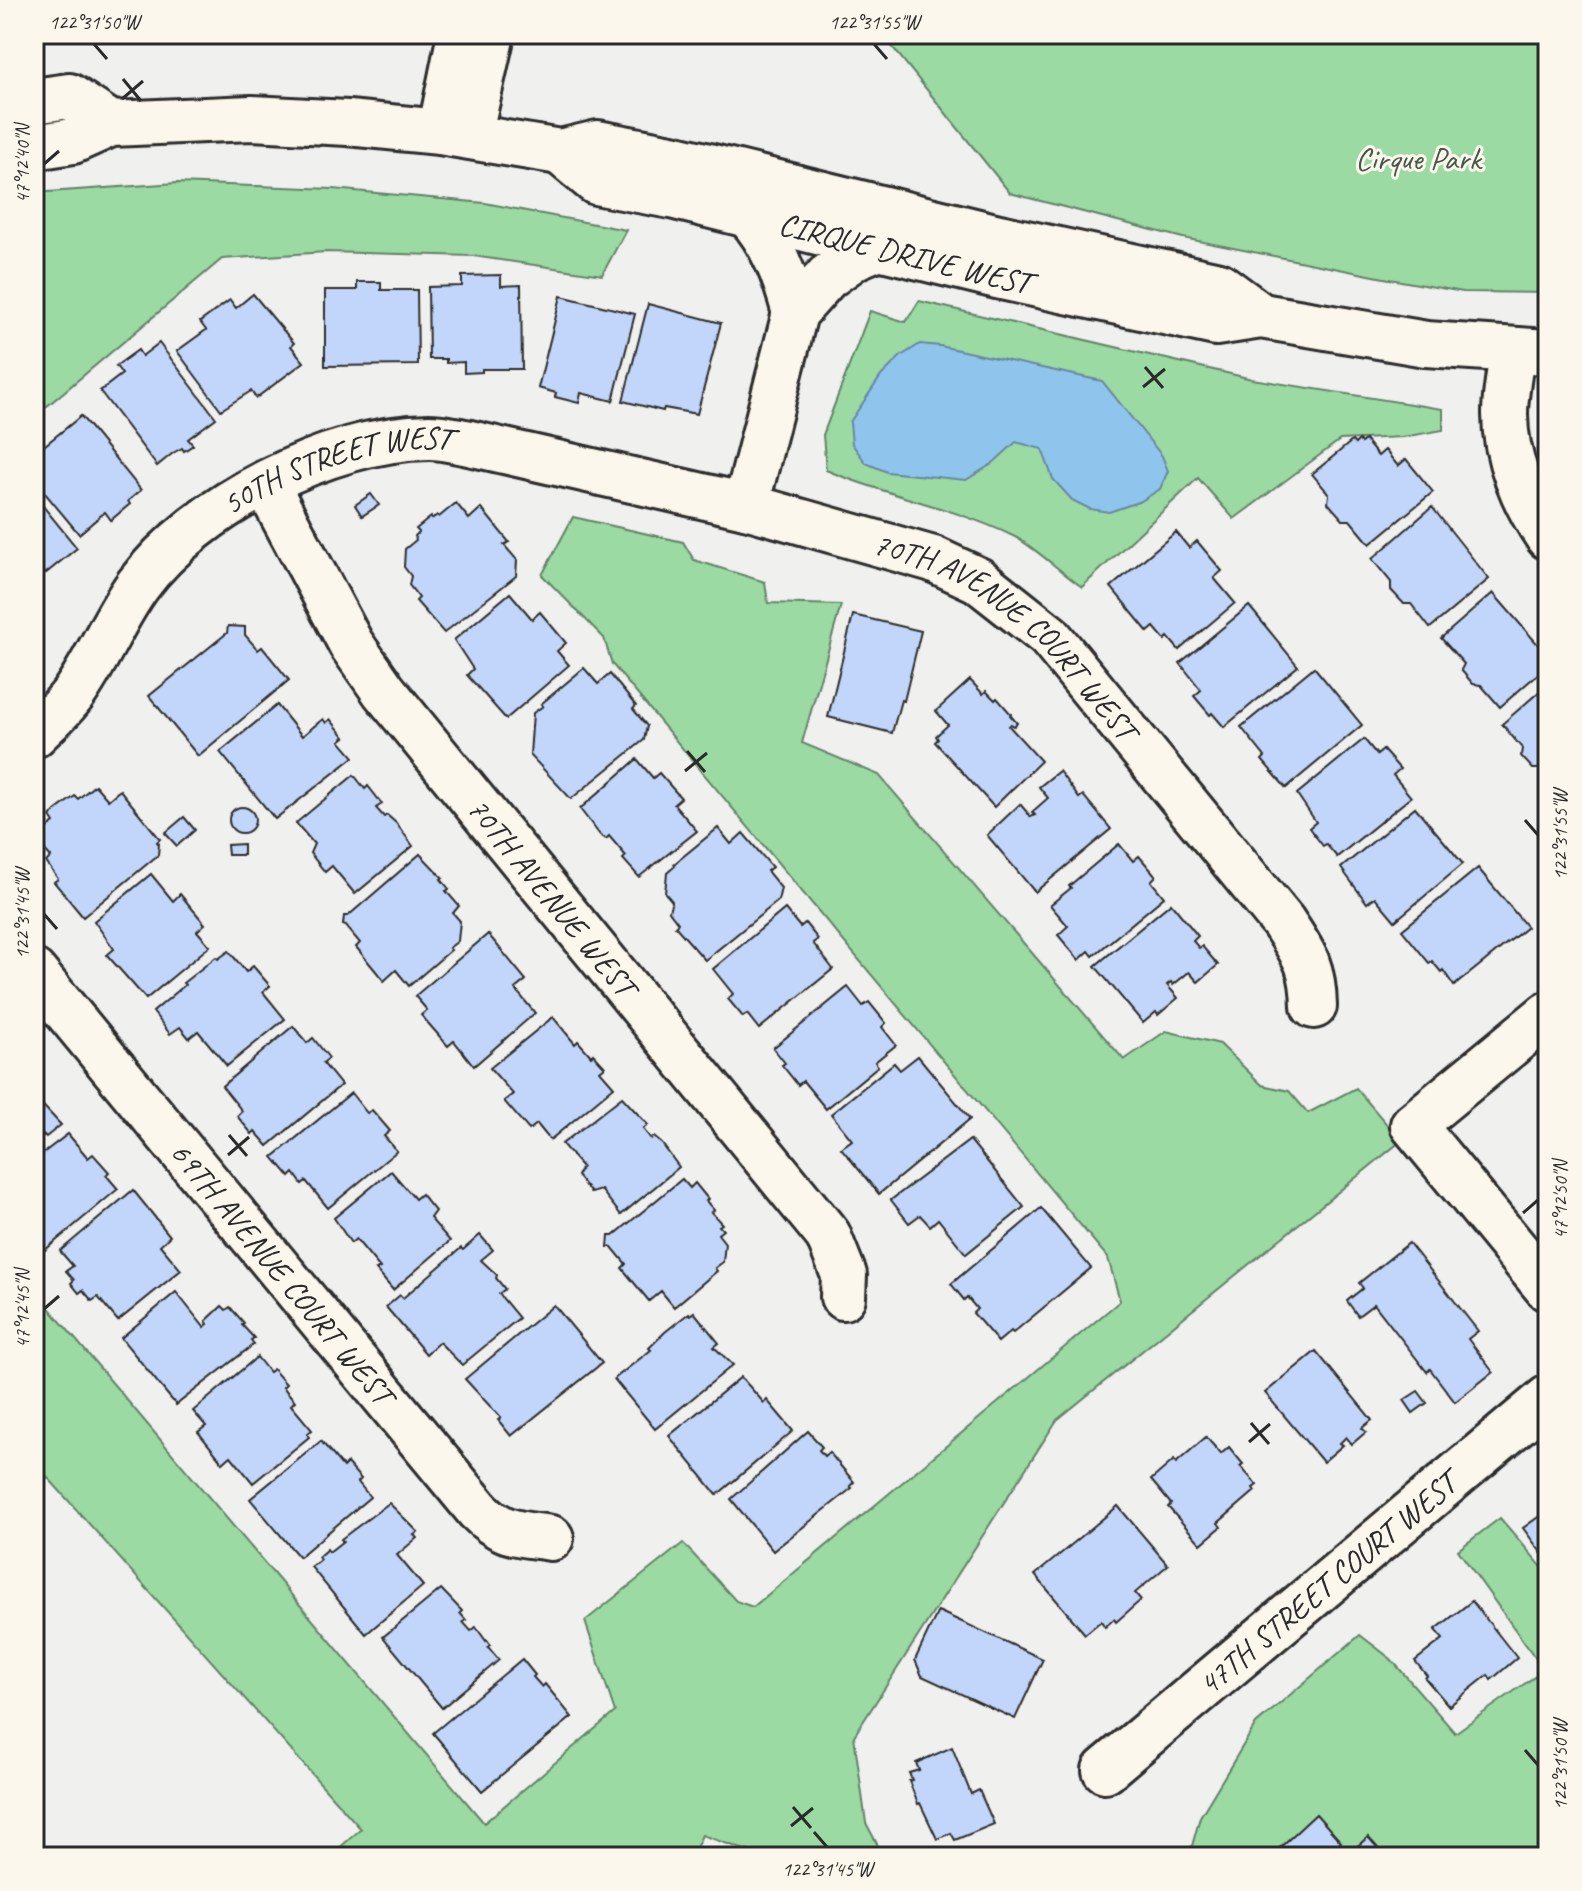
<svg xmlns="http://www.w3.org/2000/svg" width="1582" height="1891" font-family="Caveat,sans-serif">
<style>
.green{fill:#9bdaa3;stroke:#638267;stroke-width:2}
.water{fill:#8fc5ed;stroke:#67879f;stroke-width:2}
.building{fill:#c2d6fb;stroke:#2b2b2b;stroke-width:2}
.lines{fill:none;stroke-linecap:round;stroke-linejoin:round}
.street-casing{stroke:#2b2b2b;stroke-width:50}
.secondary-casing{stroke:#2b2b2b;stroke-width:50}
.street{stroke:#fbf7ec;stroke-width:44}
.secondary{stroke:#fbf7ec;stroke-width:44}
.ticks{fill:none;stroke:#2b2b2b;stroke-width:3}
.labels{text-anchor:middle;stroke-width:6;stroke-linejoin:round;paint-order:stroke}
.park-label{font-size:32px;fill:#475749;stroke:#fbf7ec}
.street-label{font-size:32px;fill:#2b2b2b;stroke:#fbf7ec}
.neatline{fill:none;stroke:#2b2b2b;stroke-width:3}
.ticks-label{font-size:20px;text-anchor:middle;fill:#2b2b2b}
</style>
<rect width="100%" height="100%" fill="#f0f0ef"/>
<filter id="ink" filterUnits="userSpaceOnUse"><feTurbulence type="fractalNoise" baseFrequency=".0125" numOctaves="2"/><feDisplacementMap in="SourceGraphic" scale="16" xChannelSelector="R" yChannelSelector="G"/><feConvolveMatrix kernelMatrix="1 2 1 2 8 2 1 2 1" color-interpolation-filters="sRGB"/></filter>
<g filter="url(#ink)">
<!-- green -->
<g class="green">
<polygon points="882,34 1548,34 1548,293 1463,292 1384,278 1183,238 1010,193"/>
<polygon points="177,183 333,189 485,203 626,230 602,275 473,256 326,252 222,259 34,417 34,193"/>
<path d="M 919,301 L 1252,379 L 1443,409 L 1443,430 L 1403,437 L 1340,440 L 1234,519 L 1198,478 L 1082,587 C 1061,573 1034,546 1013,536 C 953,507 887,496 826,470 L 823,435 L 870,311 L 906,322 Z"/>
<polygon points="573,517 683,542 694,560 765,582 768,603 841,605 802,743 879,775 1124,1060 1166,1031 1220,1044 1262,1085 1289,1091 1308,1113 1356,1088 1401,1141 1057,1420 854,1736 866,1823 884,1857 765,1857 702,1835 692,1857 329,1857 361,1829 34,1462 34,1290 484,1823 615,1712 585,1621 683,1543 736,1601 753,1607 1120,1301 1108,1258 612,664 604,638 542,575"/>
<polygon points="1500,1518 1548,1574 1548,1857 1189,1857 1200,1817 1256,1724 1360,1635 1391,1659 1455,1733 1544,1670 1458,1550"/>
</g>
<!-- water -->
<polygon class="water" points="920,344 940,346 1102,381 1162,456 1168,471 1160,489 1141,501 1109,512 1090,509 1072,500 1053,479 1042,449 1016,442 992,464 966,480 887,472 866,463 852,444 850,422 881,376 901,356"/>
<!-- building -->
<g class="building">
<polygon points="501,275 501,286 521,285 522,369 482,369 482,372 464,373 464,362 446,363 446,359 429,359 428,287 462,286 462,276"/>
<polygon points="357,282 381,282 381,290 417,290 418,365 325,366 325,290 357,290"/>
<polygon points="253,294 294,343 291,346 304,362 256,398 251,391 221,410 177,351 206,330 200,322 230,300 236,308"/>
<polygon points="561,296 635,314 613,401 581,393 579,403 555,397 556,393 538,388"/>
<polygon points="648,304 721,323 697,414 664,408 663,411 623,401"/>
<polygon points="159,343 216,418 188,439 193,445 184,451 182,448 173,453 157,466 100,391 122,374 116,366 138,350 142,356"/>
<polygon points="81,416 141,490 128,501 130,504 111,520 105,512 79,534 34,480 34,454"/>
<polygon points="1359,440 1361,443 1365,440 1378,456 1385,450 1398,466 1406,459 1433,492 1370,544 1350,520 1343,520 1328,503 1329,494 1312,474 1352,441 1355,444"/>
<polygon points="371,494 379,505 362,516 355,505"/>
<polygon points="34,495 77,548 45,574 43,571 34,578"/>
<polygon points="456,503 469,519 481,508 509,542 504,545 517,560 516,576 444,633 416,601 419,598 409,585 411,576 404,567 405,549 416,540 415,536 419,532 416,529 431,517 432,519 437,515 439,517"/>
<polygon points="1432,507 1489,579 1430,628 1411,604 1404,604 1391,590 1391,582 1372,559"/>
<polygon points="1176,532 1189,548 1197,541 1222,571 1214,578 1235,603 1179,650 1168,637 1165,640 1154,627 1148,632 1111,587"/>
<polygon points="510,593 532,619 540,612 566,643 557,651 569,665 506,719 467,675 473,669 454,640"/>
<polygon points="1493,593 1548,656 1548,665 1500,707 1481,685 1473,684 1461,670 1464,664 1441,638"/>
<polygon points="1249,606 1298,666 1224,727 1212,713 1210,715 1194,696 1201,690 1180,663"/>
<polygon points="853,615 921,631 904,701 901,700 892,733 828,717"/>
<polygon points="228,626 245,627 245,635 258,650 262,647 289,680 198,756 149,696 227,633"/>
<polygon points="1314,667 1362,725 1286,788 1262,760 1265,757 1241,727"/>
<polygon points="584,668 598,684 610,674 636,706 633,709 647,726 644,740 571,799 530,755 533,713 543,706 541,704"/>
<polygon points="970,680 983,694 986,691 995,700 997,698 1011,714 1010,715 1017,723 1014,726 1011,724 1009,726 1041,761 994,807 935,742 938,739 936,736 948,725 936,711"/>
<polygon points="1548,684 1548,779 1540,769 1533,769 1521,756 1522,748 1502,724"/>
<polygon points="277,705 302,736 323,719 326,723 330,719 345,737 340,741 354,757 275,819 220,752"/>
<polygon points="1364,739 1377,755 1383,750 1400,769 1393,775 1411,797 1337,857 1326,844 1323,846 1309,828 1316,822 1297,794"/>
<polygon points="637,759 653,778 659,773 681,798 674,804 697,831 639,877 623,859 626,856 609,836 606,839 600,835 580,809"/>
<polygon points="1059,771 1079,798 1083,795 1111,829 1035,892 987,835 1020,804 1031,817 1035,815 1032,812 1048,798 1039,787"/>
<polygon points="354,775 365,789 368,786 382,804 376,808 384,817 387,815 396,823 413,846 355,894 332,866 325,872 310,853 314,844 296,823"/>
<polygon points="95,785 108,800 120,790 160,839 157,842 159,844 158,855 83,917 54,882 58,879 46,862 51,857 43,848 45,830 54,823 50,817 55,811 75,796 78,799"/>
<circle cx="242" cy="820" r="13"/>
<polygon points="1415,807 1463,864 1395,921 1375,897 1367,903 1341,868"/>
<polygon points="184,817 195,830 177,846 165,833"/>
<polygon points="718,828 731,844 743,833 772,867 767,871 781,888 778,901 705,960 675,926 678,923 669,911 672,901 665,893 667,873 675,866 674,864"/>
<polygon points="243,844 243,855 228,855 227,845"/>
<polygon points="1119,844 1133,861 1139,856 1156,876 1151,881 1164,897 1093,956 1089,951 1079,960 1058,935 1068,926 1050,905 1071,888 1069,886"/>
<polygon points="420,854 443,878 441,879 449,889 446,891 459,906 453,913 460,921 458,941 449,948 451,950 409,986 396,970 384,981 356,947 360,943 346,926 343,925 344,916 348,916"/>
<polygon points="1478,868 1527,927 1454,986 1443,970 1441,972 1432,961 1429,963 1402,930"/>
<polygon points="151,874 173,901 180,894 205,924 197,931 210,946 146,999 107,955 114,949 94,921"/>
<polygon points="1171,903 1198,936 1193,941 1199,948 1202,946 1218,965 1198,982 1189,972 1173,985 1171,982 1167,985 1178,998 1158,1015 1156,1012 1143,1023 1095,966"/>
<polygon points="785,909 800,927 805,923 818,939 813,943 833,969 759,1029 747,1014 743,1017 728,999 733,994 713,969"/>
<polygon points="488,934 526,980 515,989 535,1013 474,1066 454,1041 448,1046 421,1015 427,1010 415,996"/>
<polygon points="229,951 246,972 253,966 270,986 263,992 285,1019 227,1066 198,1031 189,1038 180,1027 170,1034 153,1012 185,985 183,983 216,957 218,959"/>
<polygon points="848,987 863,1006 869,1002 886,1023 882,1027 896,1045 875,1062 878,1066 826,1109 803,1081 798,1085 782,1065 785,1063 773,1048"/>
<polygon points="553,1017 575,1044 578,1041 591,1056 593,1054 605,1067 600,1071 614,1087 550,1140 537,1124 529,1130 504,1101 513,1094 490,1068"/>
<polygon points="293,1026 307,1043 313,1038 329,1058 323,1063 341,1085 268,1146 255,1131 252,1134 237,1116 242,1111 222,1086"/>
<polygon points="918,1056 970,1119 879,1194 841,1148 852,1140 831,1114 894,1063 900,1070"/>
<polygon points="351,1093 367,1113 372,1110 390,1131 384,1136 397,1151 328,1208 306,1181 302,1184 294,1173 290,1177 273,1157"/>
<polygon points="34,1096 61,1125 46,1137 44,1135 34,1145"/>
<polygon points="622,1097 648,1125 643,1129 651,1139 654,1137 662,1144 679,1167 621,1215 601,1190 591,1193 577,1176 582,1167 562,1144"/>
<polygon points="68,1134 88,1158 93,1154 109,1172 106,1175 118,1189 45,1250 34,1237 34,1160"/>
<polygon points="970,1140 1024,1207 966,1254 938,1219 930,1226 920,1215 909,1223 891,1200"/>
<polygon points="391,1171 415,1199 421,1194 435,1211 430,1218 450,1241 393,1290 376,1270 380,1268 356,1239 351,1243 334,1218"/>
<polygon points="682,1179 690,1188 695,1183 708,1199 706,1201 714,1210 711,1212 722,1224 719,1226 723,1230 718,1234 725,1243 723,1262 715,1268 717,1271 674,1307 661,1291 649,1301 622,1268 626,1264 612,1247 608,1247 609,1236 613,1236"/>
<polygon points="133,1190 170,1236 160,1245 181,1270 118,1321 98,1297 92,1301 83,1290 79,1293 71,1283 74,1280 66,1271 73,1266 60,1251"/>
<polygon points="1041,1208 1091,1268 1013,1333 1011,1331 998,1342 973,1313 977,1309 967,1297 964,1300 951,1284"/>
<polygon points="480,1235 493,1250 481,1260 497,1275 496,1278 505,1289 499,1294 519,1318 462,1365 439,1342 426,1354 386,1307 400,1295 403,1298 461,1248 463,1250"/>
<polygon points="1409,1243 1478,1331 1468,1339 1493,1372 1455,1402 1430,1369 1427,1372 1374,1304 1358,1316 1347,1301 1363,1288 1359,1283"/>
<polygon points="176,1292 204,1327 208,1324 206,1321 222,1306 226,1310 230,1307 244,1323 242,1325 254,1338 251,1340 254,1344 176,1405 121,1338"/>
<polygon points="554,1305 602,1363 511,1436 498,1420 501,1418 465,1379"/>
<polygon points="694,1312 719,1343 714,1347 733,1365 655,1429 614,1379 651,1350 649,1348 665,1332 689,1313 690,1315"/>
<polygon points="1316,1351 1372,1420 1362,1428 1366,1432 1352,1444 1346,1437 1340,1443 1343,1445 1323,1462 1265,1393"/>
<polygon points="257,1357 269,1372 273,1369 286,1384 283,1387 295,1401 291,1405 312,1430 307,1434 309,1437 253,1483 231,1456 223,1463 198,1432 206,1426 193,1411"/>
<polygon points="741,1377 764,1403 767,1400 793,1431 717,1495 669,1436"/>
<polygon points="1418,1391 1427,1403 1413,1413 1404,1400"/>
<polygon points="808,1431 822,1447 819,1450 824,1456 829,1452 854,1482 850,1486 852,1488 773,1551 731,1499"/>
<polygon points="1206,1437 1221,1454 1229,1447 1243,1464 1240,1466 1257,1485 1253,1488 1255,1491 1218,1523 1221,1527 1201,1544 1168,1507 1171,1504 1151,1480 1174,1460 1176,1463"/>
<polygon points="321,1441 343,1467 347,1463 361,1479 358,1482 370,1497 299,1557 250,1499"/>
<polygon points="389,1503 418,1532 414,1535 417,1538 397,1555 423,1586 366,1634 311,1567 320,1560 318,1557 327,1549 329,1552 343,1541 341,1539"/>
<polygon points="1118,1506 1168,1565 1135,1593 1141,1600 1116,1622 1114,1619 1105,1627 1101,1621 1085,1634 1035,1575"/>
<polygon points="1548,1510 1548,1562 1523,1528"/>
<polygon points="441,1589 462,1611 460,1613 466,1620 463,1622 471,1631 476,1627 486,1641 487,1640 491,1645 488,1647 499,1660 442,1708 383,1637"/>
<polygon points="1472,1601 1517,1658 1491,1680 1488,1675 1449,1706 1425,1678 1427,1676 1415,1661 1443,1639 1435,1630"/>
<polygon points="938,1611 1043,1659 1015,1719 922,1676 915,1660"/>
<polygon points="522,1659 535,1675 533,1677 542,1687 545,1684 572,1717 482,1791 433,1733"/>
<polygon points="952,1747 971,1794 979,1790 994,1824 955,1840 951,1833 937,1839 920,1803 918,1804 909,1781 912,1780 909,1773 919,1770 916,1763"/>
<polygon points="1316,1814 1341,1842 1325,1857 1278,1857 1274,1853"/>
<polygon points="1368,1837 1386,1857 1345,1857"/>
</g>
<g class="lines">
<defs>
<g id="street">
<polyline points="443,118 460,34"/>
<polyline points="469,136 492,34"/>
<path d="M 749,216 C 774,245 785,276 795,313"/>
<path id="s1" d="M 879,247 L 855,257 L 827,277 L 795,313 L 746,506 L 933,559 L 978,580 L 1011,606 L 1049,636 L 1283,922 C 1304,954 1313,965 1314,1006"/>
<path d="M 1512,352 C 1510,372 1505,394 1505,414 C 1505,458 1524,502 1548,537"/>
<path id="s2" d="M 266,484 L 351,644 L 384,691 L 828,1235 L 844,1275 L 843,1297"/>
<path id="s3" d="M 34,735 C 48,721 65,707 76,690 C 99,657 114,618 138,585 C 197,505 330,438 429,437 C 441,437 454,440 465,442 L 746,506"/>
<path id="s4" d="M 34,972 L 478,1510 C 502,1535 518,1533 551,1538"/>
<polyline points="1548,1014 1413,1125 1548,1289"/>
<path id="s5" d="M 1105,1770 L 1548,1398"/>
</g>
<g id="secondary">
<polyline points="34,101 69,96 111,124"/>
<polyline points="34,147 73,141 111,124 252,118 348,123 440,132 560,152 598,143 672,157 999,237 1219,285 1261,316"/>
<path id="s6" d="M 560,152 L 596,182 L 671,196 L 997,276 L 1216,323 L 1261,316 L 1426,344 L 1548,352"/>
</g>
</defs>
<!-- street casing -->
<use href="#street" class="street-casing"/>
<!-- secondary casing -->
<use href="#secondary" class="secondary-casing"/>
<!-- street -->
<use href="#street" class="street"/>
<!-- secondary -->
<use href="#secondary" class="secondary"/>
</g>
</g>
<!-- ticks -->
<path class="ticks" d="M 94,44 L 107,59M 874,44 L 887,59M 123,79 L 141,101M 122,99 L 143,81M 44,164 L 59,151M 1145,367 L 1163,388M 1143,387 L 1165,369M 687,751 L 705,772M 685,771 L 707,753M 1525,820 L 1538,835M 44,914 L 57,929M 229,1135 L 247,1156M 228,1155 L 249,1137M 1523,1213 L 1538,1200M 44,1309 L 59,1296M 1251,1423 L 1269,1444M 1249,1442 L 1270,1424M 1525,1750 L 1538,1765M 793,1807 L 811,1828M 791,1826 L 813,1808M 814,1832 L 827,1847"/>
<g class="labels">
<!-- park labels -->
<g class="park-label">
<text x="1418" y="169">Cirque Park</text>
</g>
<!-- street labels -->
<g class="street-label">
<text dy="11" stroke="none"><textPath href="#s6" startOffset="364">CIRQUE DRIVE WEST</textPath></text>
<text dy="11" stroke="none"><textPath href="#s3" startOffset="422">50TH STREET WEST</textPath></text>
<text dy="11" stroke="none"><textPath href="#s1" startOffset="606">70TH AVENUE COURT WEST</textPath></text>
<text dy="11" stroke="none"><textPath href="#s2" startOffset="504">70TH AVENUE WEST</textPath></text>
<text dy="11" stroke="none"><textPath href="#s4" startOffset="390">69TH AVENUE COURT WEST</textPath></text>
<text dy="11" stroke="none"><textPath href="#s5" startOffset="290">47TH STREET COURT WEST</textPath></text>
</g>
</g>
<!-- margin -->
<rect width="1582" height="1891" fill="none" stroke="#fbf7ec" stroke-width="88"/>
<rect x="44" y="44" width="1494" height="1803" class="neatline"/>
<g class="ticks-label">
<text x="94" y="29">122°31'50"W</text>
<text x="874" y="29">122°31'55"W</text>
<text transform="translate(22 164) rotate(-90)" y="7">47°12'40"N</text>
<text transform="translate(1560 835) rotate(-90)" y="7">122°31'55"W</text>
<text transform="translate(22 914) rotate(-90)" y="7">122°31'45"W</text>
<text transform="translate(1560 1200) rotate(-90)" y="7">47°12'50"N</text>
<text transform="translate(22 1309) rotate(-90)" y="7">47°12'45"N</text>
<text transform="translate(1560 1765) rotate(-90)" y="7">122°31'50"W</text>
<text x="827" y="1876">122°31'45"W</text>
</g>
</svg>
